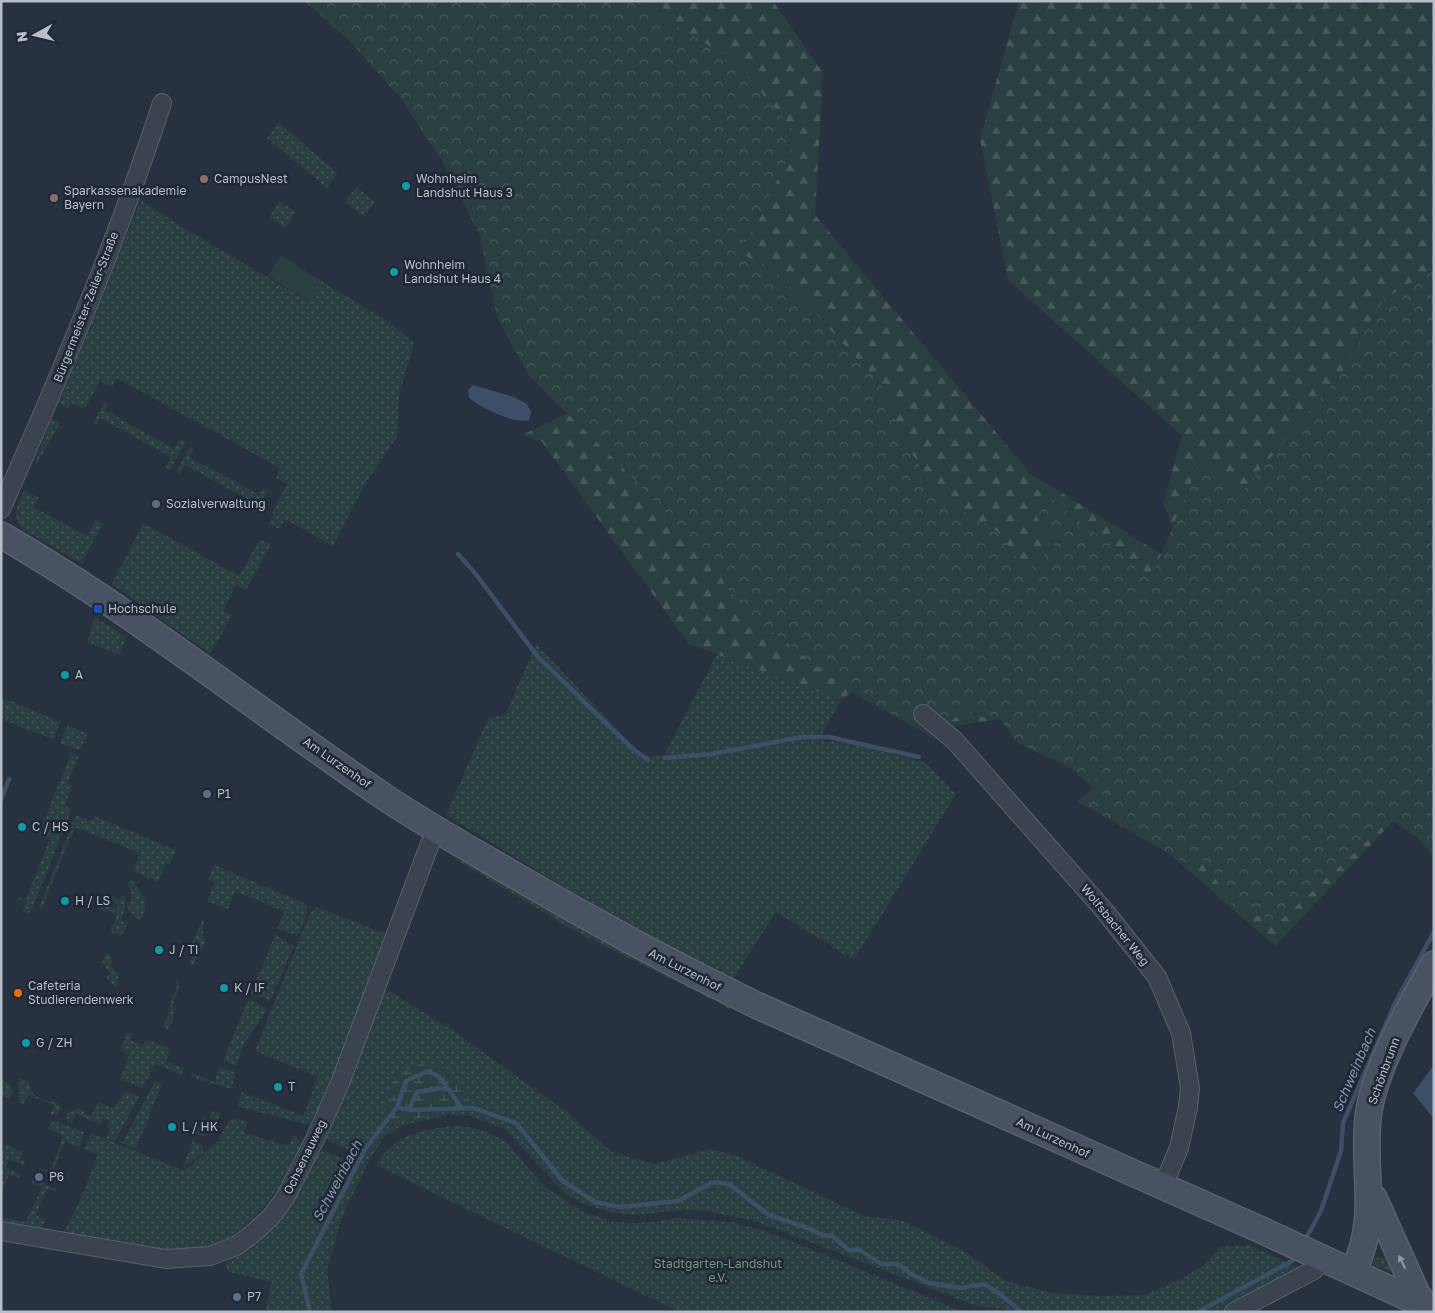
<svg xmlns="http://www.w3.org/2000/svg" width="1435" height="1313" font-family="'Golos Text',sans-serif">
<style>
.grass{fill:url(#grass-dots)}
.forest{fill:url(#forest-firs)}
.wetland{fill:url(#wetland-marsh)}
.park{fill:url(#park-crowns)}
.pitch{fill:#2a3f41}
.water{fill:#3d4e67}
.lines{fill:none;stroke-linecap:round;stroke-linejoin:round}
.stream{stroke:#3d4e67;stroke-width:4.5}
.street-casing{stroke:#59616d;stroke-width:20}
.secondary-casing{stroke:#59616d;stroke-width:28}
.street{stroke:#3b434f;stroke-width:18}
.secondary{stroke:#495262;stroke-width:25}
.oneway{fill:#9098a6}
.education-dot{fill:#8d6e63;stroke:#202835;stroke-width:2}
.culture-dot{fill:#0f9aa8;stroke:#202835;stroke-width:2}
.service-dot{fill:#5c6f8a;stroke:#202835;stroke-width:2}
.transit-dot{fill:#1a4fb4;stroke:#202835;stroke-width:2}
.food-dot{fill:#e8710a;stroke:#202835;stroke-width:2}
.labels{text-anchor:middle;stroke-width:5;stroke-linejoin:round;paint-order:stroke}
.poi-label{font-size:12px;fill:#b7beca;stroke:#202835;text-anchor:start}
.street-label{font-size:12px;fill:#b7beca;stroke:#202835}
.park-label{font-size:12px;fill:#709a7a;stroke:#202835}
.water-label{font-size:14px;font-style:italic;fill:#8094b0;stroke:#202835}
</style>
<defs>
<pattern id="grass-dots" width="8" height="8" patternUnits="userSpaceOnUse" patternTransform="scale(1.25)"><rect width="8" height="8" fill="#2a3f41"/><path d="M2 2h.1M6 6h.1" fill="none" stroke="#47595b" stroke-width="1.8" stroke-linecap="round"/></pattern>
<pattern id="forest-firs" width="22" height="20" patternUnits="userSpaceOnUse" patternTransform="scale(1.25)"><rect width="22" height="20" fill="#2a3f41"/><path d="M5 1l3.5 6h-7zM16 11l3.5 6h-7z" fill="#47595b"/></pattern>
<pattern id="wetland-marsh" width="20" height="14" patternUnits="userSpaceOnUse" patternTransform="scale(1.25)"><rect width="20" height="14" fill="#2a3f41"/><path d="M1 5h8M5 5V1M11 12h8M15 12V8" fill="none" stroke="#47595b"/></pattern>
<pattern id="park-crowns" width="20" height="18" patternUnits="userSpaceOnUse" patternTransform="scale(1.25)"><rect width="20" height="18" fill="#2a3f41"/><path d="M2 6a3 3 0 1 1 6 0M12 15a3 3 0 1 1 6 0" fill="none" stroke="#47595b"/></pattern>
</defs>
<rect width="100%" height="100%" fill="#27313f"/>
<!-- grass -->
<g class="grass">
<polygon points="279,123 338,173 327,188 267,138"/>
<polygon points="356,187 375,202 364,216 345,202"/>
<polygon points="141,200 190,232 308,301 321,281 389,322 414,343 399,396 397,437 367,481 333,546 285,519 279,529 269,524 274,514 272,512 287,484 276,478 280,468 117,378 112,387 100,381 85,409 71,403 68,408 59,403"/>
<polygon points="279,201 296,212 286,228 269,218"/>
<polygon points="104,402 108,404 105,410 174,449 180,439 186,442 170,470 165,467 171,457 100,418 96,425 93,423"/>
<polygon points="52,418 60,423 37,464 35,462"/>
<polygon points="190,446 194,448 189,457 259,495 263,489 268,491 256,513 251,510 255,503 185,465 180,474 176,472"/>
<path d="M 24,490 L 39,498 L 34,507 L 87,536 L 96,520 L 103,524 L 81,563 L 22,529 C 11,515 18,504 24,490 Z"/>
<polygon points="143,523 239,576 260,539 271,545 246,590 236,585 223,611 232,616 210,654 112,584"/>
<polygon points="95,617 126,637 120,655 87,642"/>
<polygon points="536,644 639,752 649,756 664,755 717,654 841,700 819,740 865,746 926,763 956,794 854,960 776,912 732,981 646,937 446,815 488,718 505,715"/>
<polygon points="156,650 280,734 277,739"/>
<polygon points="1,697 61,722 53,739 1,719"/>
<polygon points="68,725 88,734 80,750 60,743"/>
<polygon points="71,753 79,757 67,783 72,785 65,806 72,809 30,914 22,911 26,902 18,899 19,897 26,899 50,838 39,833"/>
<polygon points="76,815 92,821 94,816 176,850 170,865 166,863 158,882 133,871 140,853 75,827 42,909 39,907"/>
<polygon points="455,859 468,861 562,917 731,1003 730,1009 573,930"/>
<polygon points="214,865 304,903 307,906 307,913 299,934 296,935 277,929 284,911 235,891 228,909 207,901 214,882 208,879"/>
<polygon points="131,879 145,898 145,909 140,921 128,909 127,904 132,900 131,892 127,884"/>
<polygon points="103,892 120,900 122,895 125,897 125,908 121,921 127,923 127,926 121,935 111,932 111,926 116,921 116,913 104,911 95,906 95,902 107,902 114,909 117,909 118,906"/>
<polygon points="316,907 386,934 350,1037 315,1115 310,1124 305,1124 237,1106 242,1092 303,1116 318,1077 255,1051 310,913"/>
<polygon points="202,920 204,922 203,935 205,942 193,965 189,963 198,946 192,943"/>
<polygon points="275,935 294,946 270,1001 251,993"/>
<polygon points="107,953 112,957 111,967 119,974 116,988 106,977 110,974 102,962"/>
<polygon points="176,979 180,983 173,1006 177,1010 173,1011 174,1019 167,1030 163,1025 168,1017 172,995 177,991"/>
<path d="M 384,988 L 451,1029 L 569,1114 L 612,1152 L 655,1164 L 710,1149 L 737,1156 L 864,1216 L 901,1220 L 967,1253 L 1006,1281 L 1052,1293 L 1102,1296 L 1144,1295 L 1179,1280 L 1203,1266 L 1220,1247 L 1249,1245 L 1297,1267 L 1314,1270 L 1234,1312 L 1013,1312 C 996,1305 978,1310 964,1301 L 755,1221 L 706,1211 L 684,1210 L 634,1215 L 609,1212 L 584,1204 L 565,1194 L 506,1130 L 471,1116 L 447,1115 L 401,1126 L 383,1138 L 369,1161 L 342,1217 L 327,1270 L 332,1312 L 265,1312 L 272,1282 L 229,1272 L 226,1265 L 228,1260 C 277,1235 292,1200 315,1153 L 326,1151 L 348,1161 L 352,1152 L 327,1139 L 324,1134 L 362,1051 Z"/>
<polygon points="248,1000 266,1007 267,1010 245,1042 236,1066 223,1061"/>
<polygon points="127,1032 132,1034 130,1040 143,1045 146,1039 171,1049 166,1061 184,1069 181,1075 156,1064 142,1088 120,1079 129,1055 120,1050"/>
<polygon points="220,1067 236,1073 231,1089 191,1077 192,1073 214,1082"/>
<path d="M 18,1078 L 29,1082 C 30,1099 45,1100 58,1103 L 61,1108 L 58,1114 L 50,1115 L 54,1105 L 28,1095 L 24,1104 L 19,1102 Z"/>
<polygon points="3,1080 13,1088 11,1098 1,1096"/>
<polygon points="155,1081 162,1084 136,1149 122,1143"/>
<polygon points="126,1091 139,1097 115,1141 106,1138 110,1128 107,1126 109,1121 103,1119 100,1124 76,1114 72,1123 66,1120 67,1111 72,1112 78,1108 91,1116 98,1102 113,1108"/>
<polygon points="213,1111 221,1113 213,1132 204,1137 196,1134 202,1117 209,1120"/>
<path d="M 234,1118 L 247,1121 L 244,1133 L 289,1146 L 293,1134 L 301,1144 L 279,1187 L 258,1215 L 230,1238 L 212,1246 L 191,1250 L 166,1249 L 64,1232 L 77,1207 L 98,1154 L 84,1149 L 91,1133 L 184,1171 C 195,1162 206,1151 216,1142 C 224,1135 223,1123 234,1118 Z"/>
<polygon points="56,1121 84,1132 79,1147 65,1142 53,1172 63,1177 62,1179 39,1169 39,1167 50,1171 63,1136 48,1129 50,1123"/>
<path d="M 460,1126 L 482,1130 L 505,1141 L 545,1187 L 584,1212 L 610,1221 L 632,1223 L 654,1222 L 675,1218 L 733,1222 L 765,1231 L 821,1253 L 963,1312 L 679,1312 L 376,1165 C 393,1133 428,1128 460,1126 Z"/>
<polygon points="193,1141 203,1146 203,1153 182,1168"/>
<polygon points="5,1144 22,1152 20,1159 25,1161 24,1165 9,1159 6,1168 21,1174 19,1178 9,1174 1,1196 1,1154"/>
<polygon points="33,1179 57,1189 56,1192 47,1189 36,1215 46,1220 41,1229 1,1222 1,1217 26,1222 42,1187 32,1183"/>
<polygon points="1392,1257 1394,1268 1391,1272 1373,1265 1374,1258"/>
</g>
<!-- forest -->
<polygon class="forest" points="341,1 773,1 823,73 815,215 1031,474 1192,573 1163,503 1182,436 1008,280 980,139 1019,1 1358,1 1366,6 1369,1 1434,1 1434,778 1275,946 1012,717 949,727 871,677 841,700 689,644 542,442 522,435 596,400"/>
<!-- wetland -->
<path class="wetland" d="M 425,1063 C 452,1070 461,1083 473,1108 L 467,1112 L 444,1112 L 382,1127 C 389,1093 386,1072 425,1063 Z"/>
<!-- park -->
<polygon class="park" points="304,1 635,1 733,60 799,136 741,253 782,277 883,387 902,437 938,496 998,532 1028,570 1055,546 1036,516 1052,499 1151,578 1200,461 1239,495 1340,375 1383,300 1434,269 1434,857 1418,838 1390,820 1278,923 1234,908 1200,855 1184,862 1077,801 1100,783 1018,743 1000,719 976,716 965,710 931,737 839,684 743,609 694,542 614,459 529,376 497,317 480,236 442,161 401,99 349,40"/>
<!-- pitch -->
<polygon class="pitch" points="281,255 321,281 309,301 268,276"/>
<!-- water -->
<g class="water">
<path d="M 473,385 L 514,397 L 527,404 L 531,412 L 529,420 C 515,425 480,407 469,398 L 468,390 Z"/>
<polygon points="1434,1065 1434,1119 1413,1093"/>
</g>
<g class="lines">
<!-- stream -->
<g class="stream">
<polyline points="458,554 475,573 538,657 633,749 648,760"/>
<polyline points="665,758 712,754 802,737 829,737 919,757"/>
<polyline points="1,800 9,779"/>
<polyline points="397,1107 406,1081 428,1071 439,1077 449,1090"/>
<path d="M 409,1110 L 417,1092 C 431,1091 434,1086 449,1090 L 461,1107"/>
<polyline points="1304,1242 1321,1211 1341,1151 1343,1123 1396,1001 1434,932"/>
<polyline points="310,1312 301,1274 365,1149 397,1107 409,1110 473,1108 516,1123 563,1181 595,1202 620,1207 678,1201 713,1182 729,1184 769,1215 808,1228 822,1235 832,1236 849,1250 860,1250 881,1264 898,1264 911,1274 929,1283 961,1288 984,1284 997,1292 1022,1312"/>
<polyline points="1198,1312 1292,1261 1296,1255"/>
</g>
<defs>
<g id="street">
<path d="M 1,509 C 60,376 117,241 162,103"/>
<polyline points="923,714 955,741 1103,909 1157,977 1181,1033 1190,1088 1188,1107 1179,1148 1163,1186"/>
<polyline points="1,1231 166,1259 210,1256 236,1246 251,1235 270,1218 285,1198 315,1139 340,1083 429,846 437,830"/>
<polyline points="1234,1312 1314,1270 1323,1259"/>
</g>
<g id="secondary">
<path d="M 1,535 C 138,614 258,712 389,800 C 430,827 473,851 516,876 C 594,922 674,965 756,1005 L 1259,1229 L 1424,1305"/>
<polyline points="1374,1198 1417,1294 1427,1308"/>
<path d="M 1353,1272 C 1380,1216 1362,1176 1368,1118 C 1373,1071 1410,1006 1434,964"/>
</g>
</defs>
<!-- street casing -->
<use href="#street" class="street-casing"/>
<!-- secondary casing -->
<use href="#secondary" class="secondary-casing"/>
<!-- street -->
<use href="#street" class="street"/>
<!-- secondary -->
<use href="#secondary" class="secondary"/>
</g>
<!-- one-way arrows -->
<defs><path id="oneway-solid" d="M-6-.8H1V-3.2L6.5 0L1 3.2V.8H-6Z" transform="scale(1.25)"/></defs>
<use class="oneway" href="#oneway-solid" transform="translate(1402 1262) rotate(-116)"/>
<!-- markers -->
<g class="education-dot">
<circle cx="204" cy="179" r="5"/>
<circle cx="54" cy="198" r="5"/>
</g>
<g class="culture-dot">
<circle cx="406" cy="186" r="5"/>
<circle cx="394" cy="272" r="5"/>
<circle cx="65" cy="675" r="5"/>
<circle cx="22" cy="827" r="5"/>
<circle cx="65" cy="901" r="5"/>
<circle cx="159" cy="950" r="5"/>
<circle cx="224" cy="988" r="5"/>
<circle cx="26" cy="1043" r="5"/>
<circle cx="278" cy="1087" r="5"/>
<circle cx="172" cy="1127" r="5"/>
</g>
<g class="service-dot">
<circle cx="156" cy="504" r="5"/>
<circle cx="207" cy="794" r="5"/>
<circle cx="39" cy="1177" r="5"/>
<circle cx="237" cy="1297" r="5"/>
</g>
<rect class="transit-dot" x="93" y="604" width="10" height="10" rx="2.5"/>
<circle class="food-dot" cx="18" cy="993" r="5"/>
<g class="labels">
<!-- poi labels -->
<g class="poi-label">
<text x="214" y="183">CampusNest</text>
<text x="416" y="183">Wohnheim<tspan x="416" dy="14">Landshut Haus 3</tspan></text>
<text x="64" y="195">Sparkassenakademie<tspan x="64" dy="14">Bayern</tspan></text>
<text x="404" y="269">Wohnheim<tspan x="404" dy="14">Landshut Haus 4</tspan></text>
<text x="166" y="508">Sozialverwaltung</text>
<text x="108" y="613">Hochschule</text>
<text x="75" y="679">A</text>
<text x="217" y="798">P1</text>
<text x="32" y="831">C / HS</text>
<text x="75" y="905">H / LS</text>
<text x="169" y="954">J / TI</text>
<text x="28" y="990">Cafeteria<tspan x="28" dy="14">Studierendenwerk</tspan></text>
<text x="234" y="992">K / IF</text>
<text x="36" y="1047">G / ZH</text>
<text x="288" y="1091">T</text>
<text x="182" y="1131">L / HK</text>
<text x="49" y="1181">P6</text>
<text x="247" y="1301">P7</text>
</g>
<!-- street labels -->
<g class="street-label">
<text transform="translate(86 307) rotate(-69)" y="4">Bürgermeister-Zeiler-Straße</text>
<text transform="translate(337 763) rotate(35)" y="4">Am Lurzenhof</text>
<text transform="translate(1115 925) rotate(51)" y="4">Wolfsbacher Weg</text>
<text transform="translate(685 970) rotate(27)" y="4">Am Lurzenhof</text>
<text transform="translate(1384 1071) rotate(-70)" y="4">Schönbrunn</text>
<text transform="translate(1053 1138) rotate(25)" y="4">Am Lurzenhof</text>
<text transform="translate(305 1157) rotate(-64)" y="4">Ochsenauweg</text>
</g>
<!-- park labels -->
<g class="park-label">
<text x="718" y="1268">Stadtgarten-Landshut<tspan x="718" dy="14">e.V.</tspan></text>
</g>
<!-- water labels -->
<g class="water-label">
<text transform="translate(1354 1070) rotate(-67)" y="5">Schweinbach</text>
<text transform="translate(337 1181) rotate(-62)" y="5">Schweinbach</text>
</g>
</g>
<!-- border -->
<rect width="1435" height="1313" fill="none" stroke="#b7beca" stroke-width="5"/>
<!-- north arrow -->
<g transform="translate(35 35) rotate(262)" stroke="#202835" stroke-width="4" paint-order="stroke">
<path d="M0-4L9 19L0 12L-9 19Z" fill="#b7beca"/>
<text y="-8" font-size="14" font-weight="bold" text-anchor="middle" fill="#b7beca">N</text>
</g>
</svg>
